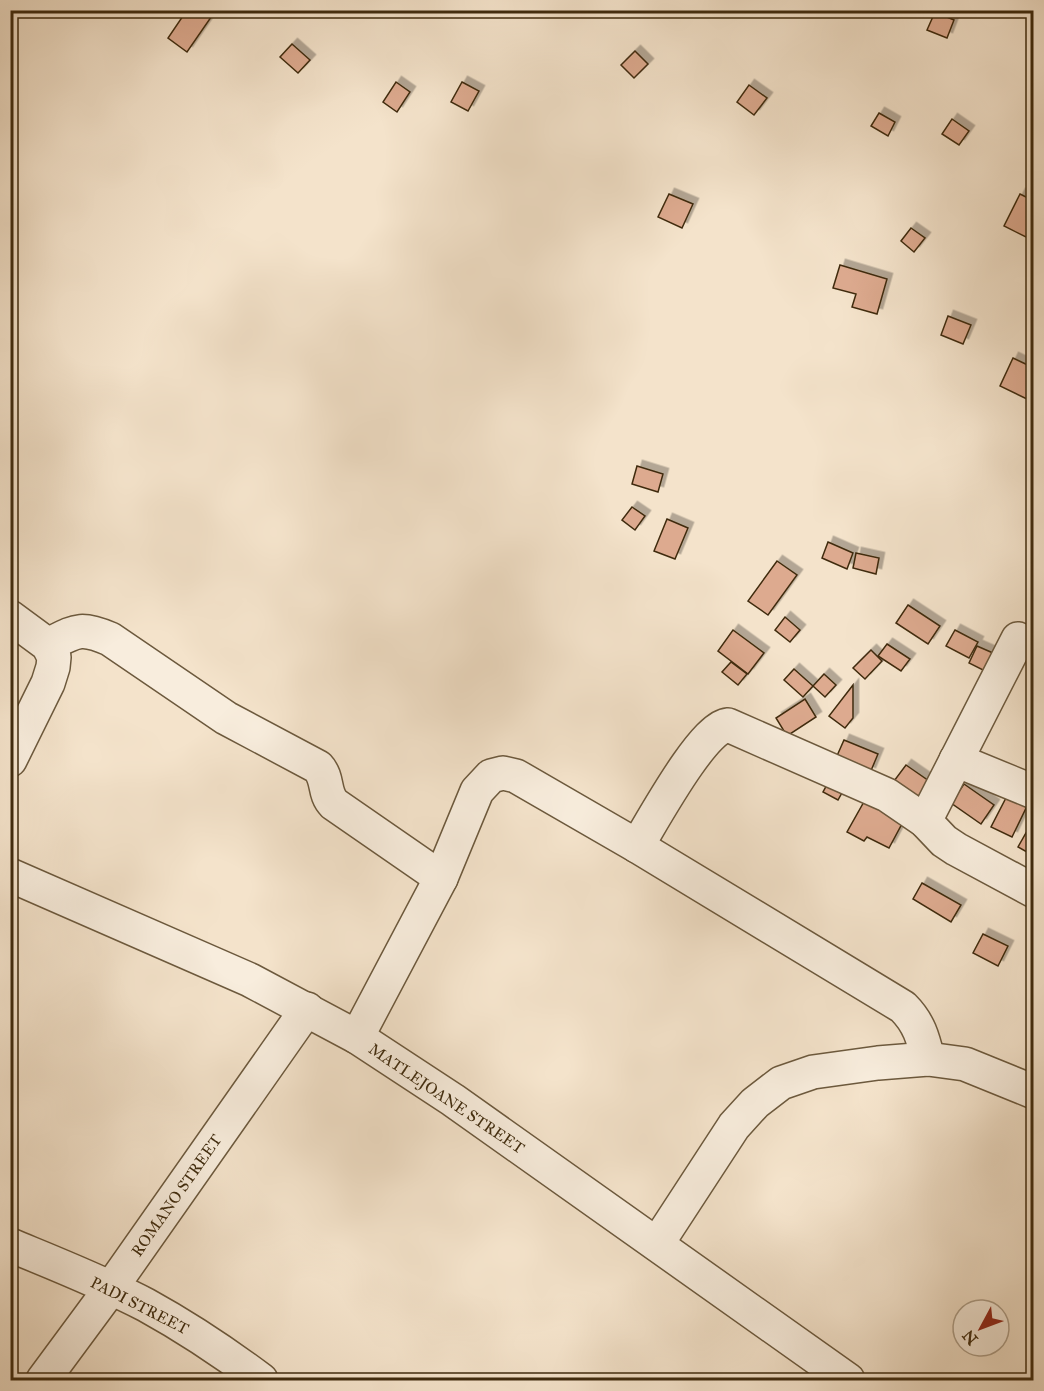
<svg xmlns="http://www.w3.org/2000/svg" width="1044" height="1391" font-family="'IM FELL Great Primer',serif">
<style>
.building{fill:#ddaa8f;stroke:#3f2b0e;stroke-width:1.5;filter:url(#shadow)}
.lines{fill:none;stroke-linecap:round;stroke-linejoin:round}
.minor-casing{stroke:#6c593d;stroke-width:36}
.minor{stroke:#f8eddd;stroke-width:33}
.labels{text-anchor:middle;stroke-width:4.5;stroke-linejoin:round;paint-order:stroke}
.street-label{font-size:16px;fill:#3f2b0e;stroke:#f8eddd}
</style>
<defs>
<filter id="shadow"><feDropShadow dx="5.5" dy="-5.5" stdDeviation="0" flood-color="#0004"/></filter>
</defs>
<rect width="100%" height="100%" fill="#f4e3cb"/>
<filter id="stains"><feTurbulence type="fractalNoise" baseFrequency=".00333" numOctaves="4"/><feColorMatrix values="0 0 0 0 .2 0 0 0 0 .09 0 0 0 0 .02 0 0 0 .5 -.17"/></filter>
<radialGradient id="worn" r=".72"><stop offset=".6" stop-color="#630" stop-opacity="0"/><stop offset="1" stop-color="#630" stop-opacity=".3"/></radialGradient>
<!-- building -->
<g class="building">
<polygon points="187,10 216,10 187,52 168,38"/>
<polygon points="935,12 954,20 947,38 927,30"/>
<polygon points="292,44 310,60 298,73 280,57"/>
<polygon points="635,51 648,64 634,78 621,65"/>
<polygon points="396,82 410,92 397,112 383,102"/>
<polygon points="462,82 479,91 468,111 451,102"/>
<polygon points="749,85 767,98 754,115 737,102"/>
<polygon points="879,113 895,122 888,136 871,126"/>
<polygon points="952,119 969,131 959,145 942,134"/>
<polygon points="669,194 693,204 682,228 658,217"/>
<polygon points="1020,194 1034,201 1034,241 1004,226"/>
<polygon points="911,228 925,238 914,252 901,241"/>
<polygon points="840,265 887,279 877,314 852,307 856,294 833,288"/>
<polygon points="948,316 971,325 963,344 941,335"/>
<polygon points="1013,358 1034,368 1034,391 1029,400 1000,386"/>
<polygon points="637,466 663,474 658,492 632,484"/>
<polygon points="632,507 645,516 635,530 622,520"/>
<polygon points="667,519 688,528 675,559 654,551"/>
<polygon points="828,542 853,553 847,569 822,558"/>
<polygon points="856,553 879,558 876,574 853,568"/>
<polygon points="777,561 797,575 768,615 748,601"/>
<polygon points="908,605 940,626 928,644 896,623"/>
<polygon points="785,617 800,630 790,642 775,630"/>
<polygon points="733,630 764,653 748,674 718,651"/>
<polygon points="955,630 978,642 969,658 946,646"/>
<polygon points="887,644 910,659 901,671 878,656"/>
<polygon points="977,646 993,653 985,671 969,663"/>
<polygon points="871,650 882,661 865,679 853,668"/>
<polygon points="731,662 747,674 738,685 722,672"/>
<polygon points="794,669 813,686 803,697 784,680"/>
<polygon points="824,674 836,685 825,697 813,686"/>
<polygon points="853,685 853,718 845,728 829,716"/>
<polygon points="805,699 816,717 787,736 776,718"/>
<polygon points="844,740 878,754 870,773 836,758"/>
<polygon points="906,765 929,781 915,802 891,785"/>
<polygon points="834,772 849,780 838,800 823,792"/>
<polygon points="964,784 994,805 981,824 951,803"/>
<polygon points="1008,794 1028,804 1012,837 991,827"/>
<polygon points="865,800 904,820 889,848 867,837 864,841 847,832"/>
<polygon points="1031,824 1034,826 1034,856 1018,847"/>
<polygon points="922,883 961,905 951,922 913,899"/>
<polygon points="983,934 1008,946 998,966 973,953"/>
</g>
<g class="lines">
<defs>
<g id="minor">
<polyline points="10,617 48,645 54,657 53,667 48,683 10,760"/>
<path d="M 48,645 C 76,631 80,626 110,639 L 226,718 L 318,767 C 329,779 323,793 334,804 L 441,878"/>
<polyline points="956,760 1034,792"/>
<polyline points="925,821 1018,639"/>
<path d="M 637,846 C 652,822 703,727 728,725 L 887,795 L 925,821 L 944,841 L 956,849 L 1034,891"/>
<polyline points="10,875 250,980 357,1037 453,1100 848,1380"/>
<path d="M 357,1037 L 441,878 L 477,791 L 491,776 L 503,773 L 516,776 L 637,846 L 903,1007 C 919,1023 923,1038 928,1059"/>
<polyline points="657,1244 734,1126 755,1103 781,1083 813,1072 878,1063 928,1059 965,1064 1034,1092"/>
<path d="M 10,1245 C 56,1264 102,1282 146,1305 C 186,1327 225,1353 261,1380"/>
<polyline points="43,1380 111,1288 307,1009"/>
</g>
</defs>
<!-- minor casing -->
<use href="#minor" class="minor-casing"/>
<!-- minor -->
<use href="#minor" class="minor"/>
</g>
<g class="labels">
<!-- street labels -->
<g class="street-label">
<text transform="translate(447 1098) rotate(34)" y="6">MATLEJOANE STREET</text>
<text transform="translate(176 1195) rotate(-55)" y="6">ROMANO STREET</text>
<text transform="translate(140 1305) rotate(27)" y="6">PADI STREET</text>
</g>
</g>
<!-- margin -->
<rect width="1044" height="1391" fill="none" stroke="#f4e3cb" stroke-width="36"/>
<rect x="12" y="12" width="1020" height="1367" fill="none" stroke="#3f2b0e" stroke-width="3"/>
<rect x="18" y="18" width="1008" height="1355" fill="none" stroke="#3f2b0e" stroke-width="1.5"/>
<!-- north arrow -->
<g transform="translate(981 1328) rotate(229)"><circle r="28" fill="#f8eddd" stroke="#ae9f8a" stroke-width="1.5"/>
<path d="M0-4.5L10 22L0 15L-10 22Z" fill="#8f2418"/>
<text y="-9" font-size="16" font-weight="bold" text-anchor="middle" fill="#3f2b0e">N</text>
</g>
<rect width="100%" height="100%" filter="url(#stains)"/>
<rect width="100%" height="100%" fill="url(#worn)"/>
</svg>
